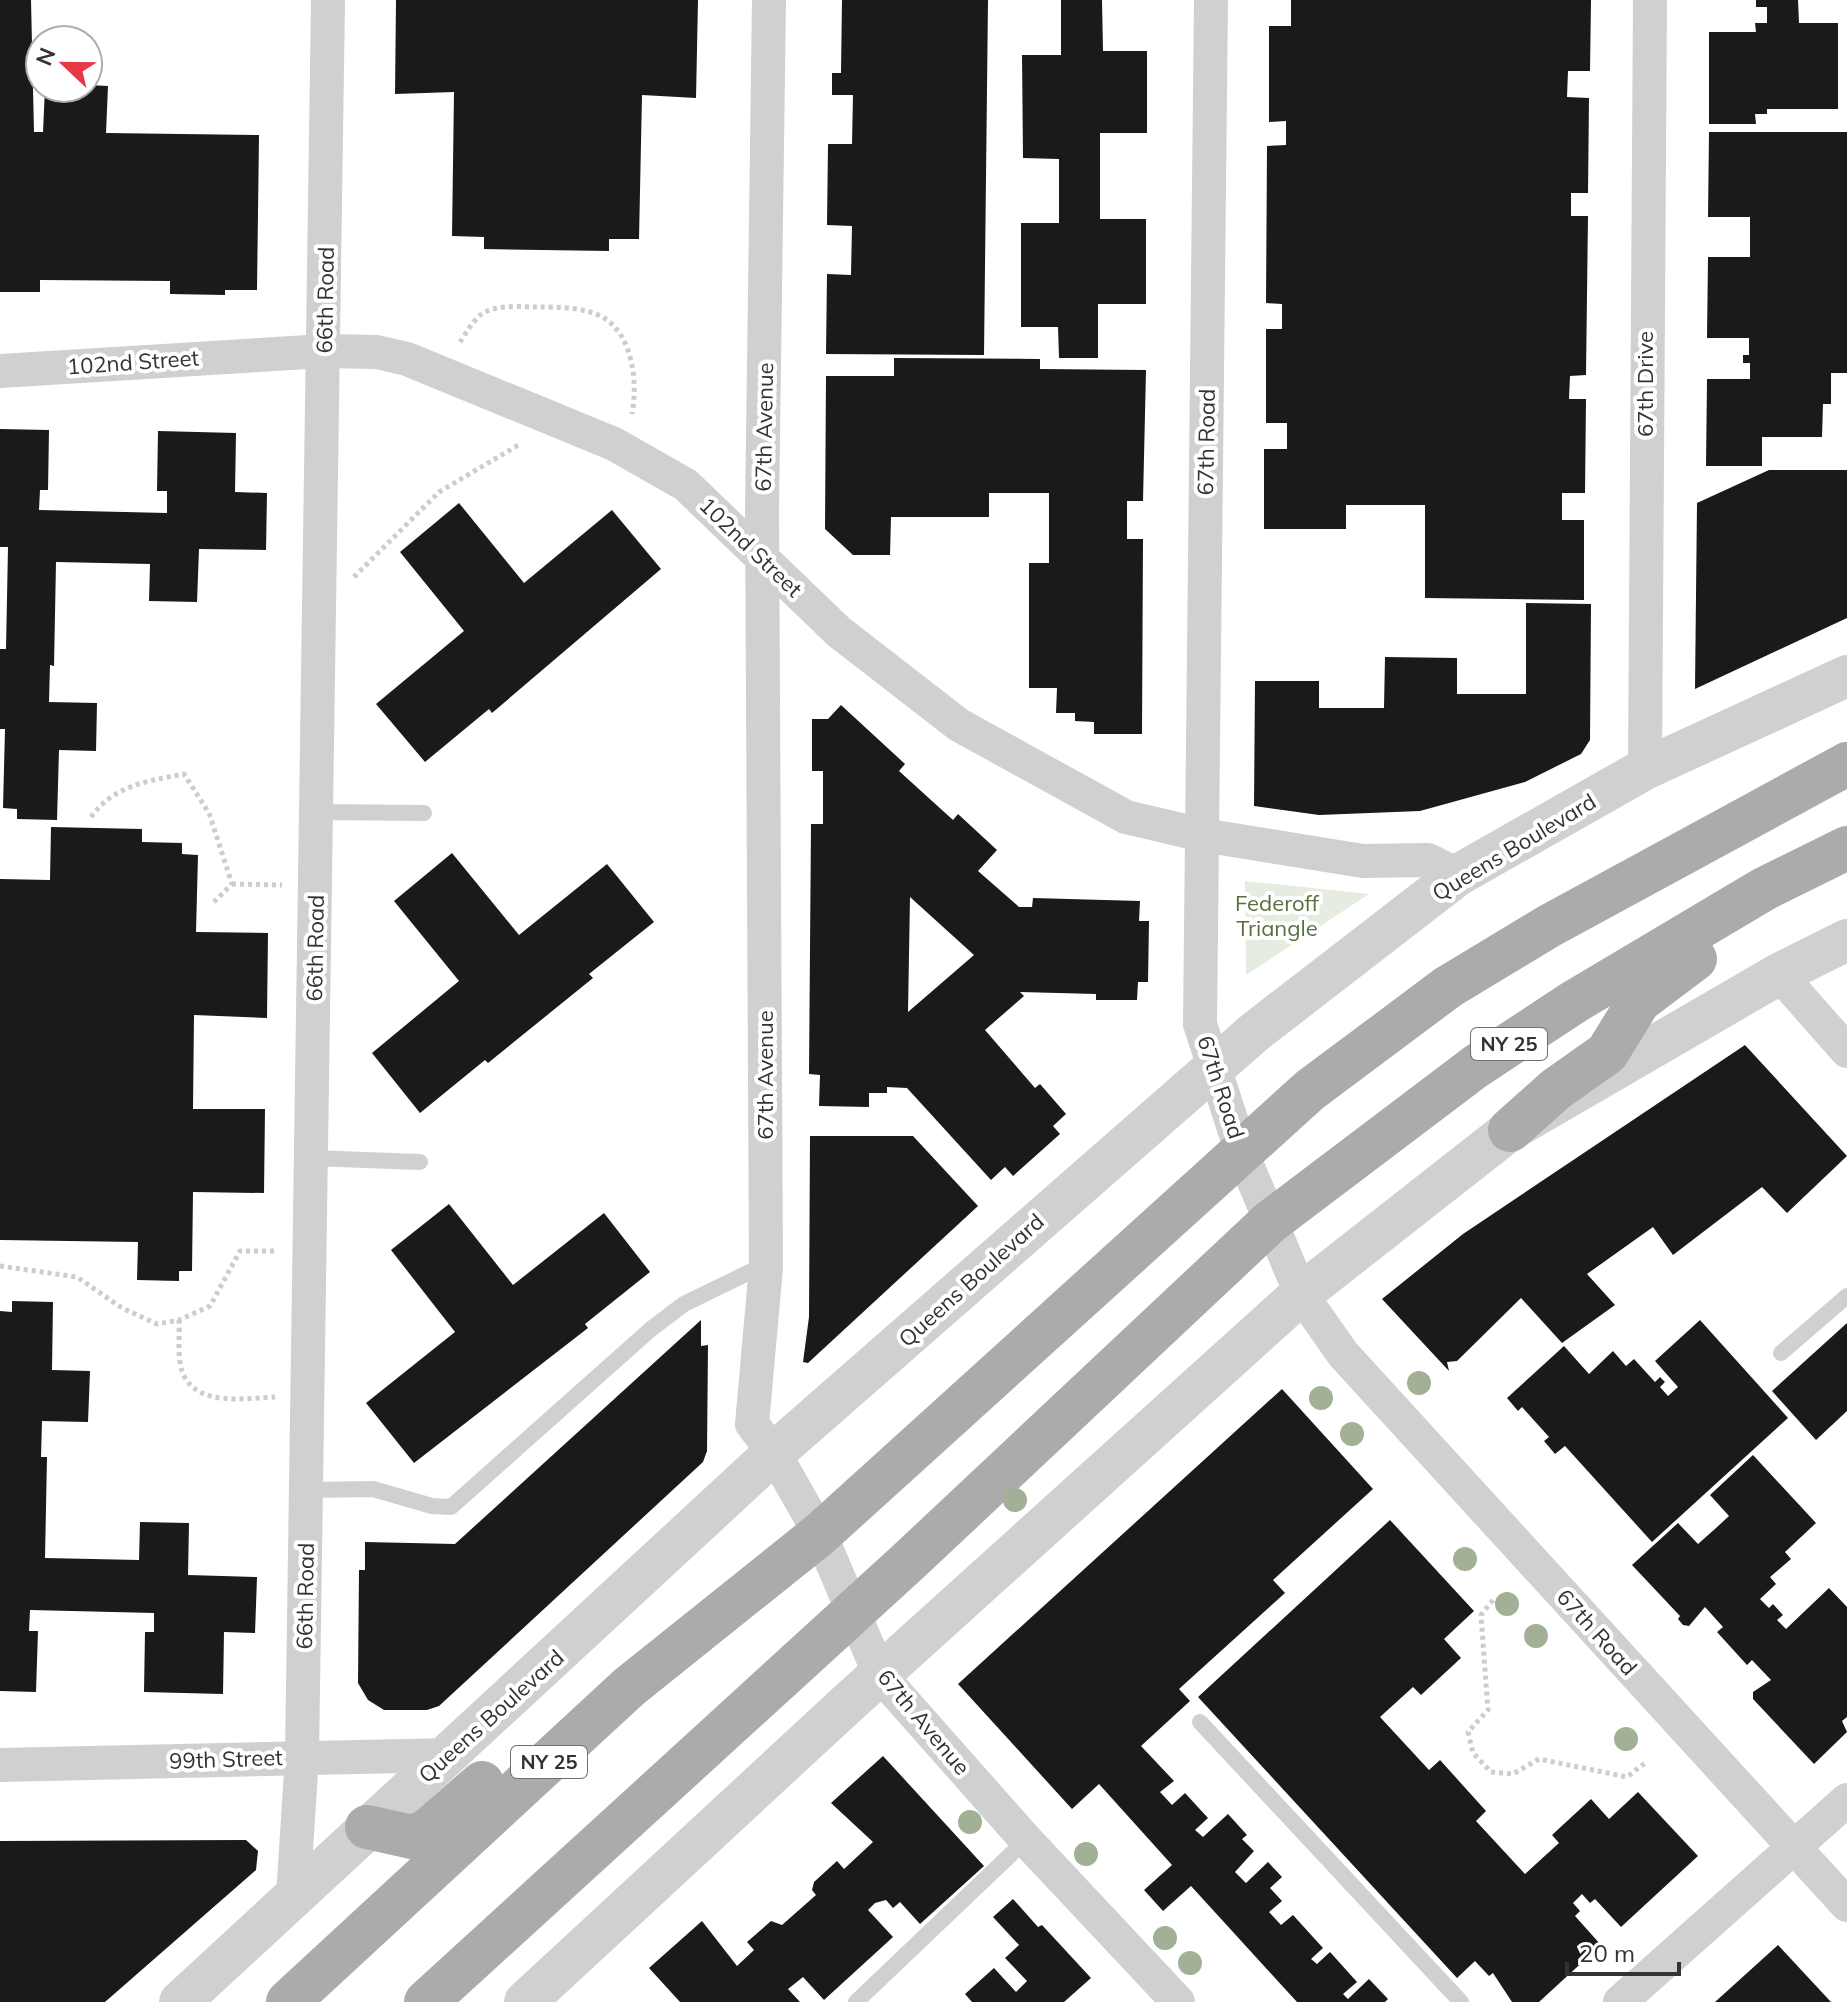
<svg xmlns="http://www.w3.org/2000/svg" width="1847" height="2002" font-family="Mulish,sans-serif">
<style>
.green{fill:#e6ecdf}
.building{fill:#1a1a1a;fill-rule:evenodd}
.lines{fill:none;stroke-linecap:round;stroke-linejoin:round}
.path{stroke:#cdcdcd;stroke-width:5;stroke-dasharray:4 4;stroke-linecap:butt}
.service{stroke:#d0d0d0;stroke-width:16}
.minor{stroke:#d0d0d0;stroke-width:34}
.tertiary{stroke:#d0d0d0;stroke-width:42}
.primary{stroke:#ababab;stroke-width:44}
.tree{fill:#a2b095}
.labels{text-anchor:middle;stroke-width:8;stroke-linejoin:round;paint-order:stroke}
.shield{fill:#fff;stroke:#707070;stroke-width:2}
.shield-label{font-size:20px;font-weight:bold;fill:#333}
.street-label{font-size:22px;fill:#333;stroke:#fff}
.park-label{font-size:22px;fill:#56703f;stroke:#fff}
</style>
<rect width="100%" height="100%" fill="#fff"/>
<!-- green -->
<polygon class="green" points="1245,881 1369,894 1246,975"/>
<!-- building -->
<g class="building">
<polygon points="0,0 31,0 34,132 43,132 45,88 88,88 88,85 108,86 106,133 259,135 257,290 225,290 225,295 170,294 170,281 40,280 40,292 0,292"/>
<polygon points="396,0 698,0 696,98 642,95 639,239 609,239 609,251 484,249 484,237 452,236 454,92 395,94"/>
<polygon points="842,0 988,0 984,355 826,354 827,274 851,275 852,226 827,225 828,144 852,144 853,95 832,95 832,73 841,73"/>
<polygon points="1061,0 1102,0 1103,51 1147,51 1147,133 1100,133 1100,219 1146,219 1146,304 1098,304 1098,358 1059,358 1058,327 1021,327 1021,223 1059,223 1059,159 1023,158 1022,55 1061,55"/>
<polygon points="1291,0 1591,0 1590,71 1568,71 1567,97 1589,98 1588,193 1571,193 1571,216 1588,216 1586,375 1570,376 1569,399 1586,399 1585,493 1562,493 1562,520 1584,520 1584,600 1425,598 1425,505 1346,505 1346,529 1264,529 1264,449 1287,449 1287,423 1266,423 1266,329 1282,329 1282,304 1266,303 1267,146 1286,145 1286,121 1269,122 1269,26 1291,26"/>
<polygon points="1756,0 1798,0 1799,23 1838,23 1838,109 1767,109 1767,114 1755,114 1756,124 1709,124 1709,32 1756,32 1755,23 1767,23 1767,7 1756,7"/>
<polygon points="1709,132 1847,132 1847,373 1831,373 1831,404 1823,404 1822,437 1762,437 1762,466 1706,466 1707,379 1750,379 1750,363 1743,363 1743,355 1749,355 1749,338 1707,338 1708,257 1750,257 1750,217 1708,217"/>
<polygon points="894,358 1040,359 1040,369 1146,370 1143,501 1127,501 1127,539 1143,539 1142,734 1094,734 1094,722 1075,721 1075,713 1056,713 1057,688 1029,688 1029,563 1049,563 1049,493 989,493 989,517 891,517 890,555 853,555 825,529 826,376 894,376"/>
<polygon points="0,429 49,430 48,490 40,490 39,510 167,513 167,491 157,491 158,431 236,433 235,492 267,493 266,550 199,549 197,602 149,601 150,564 56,562 54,666 50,665 49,702 97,703 96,751 59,750 57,820 17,819 17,809 3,808 5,729 0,729 0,649 6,649 8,547 0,547"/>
<polygon points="1769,470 1847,470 1847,618 1695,689 1697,503"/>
<polygon points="459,503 524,583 612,510 661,569 492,713 489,709 425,762 376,704 464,631 400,552"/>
<polygon points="1526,603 1591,604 1590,740 1581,754 1525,782 1420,811 1319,815 1254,806 1255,681 1319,681 1319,708 1384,708 1385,657 1457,658 1457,694 1526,694"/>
<path d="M 841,705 L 905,764 L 899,771 L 953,820 L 958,814 L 997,850 L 978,871 L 1019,907 L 1032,907 L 1033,898 L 1140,901 L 1139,921 L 1149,921 L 1148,982 L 1138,982 L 1137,1000 L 1096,1000 L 1096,994 L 1020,992 L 1024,996 L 985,1030 L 1035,1088 L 1040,1084 L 1066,1114 L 1053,1126 L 1060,1134 L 1013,1176 L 1005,1167 L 991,1180 L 907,1088 L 887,1087 L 887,1093 L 869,1093 L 869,1107 L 819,1106 L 820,1075 L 809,1074 L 811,824 L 823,824 L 823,771 L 812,771 L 812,719 L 828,719 ZM 910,897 L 974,955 L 908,1012 Z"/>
<polygon points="51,827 142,829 142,842 182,843 182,854 198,855 196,932 268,933 267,1018 194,1015 193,1109 265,1109 264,1193 193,1192 192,1271 179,1271 179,1281 137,1280 138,1242 0,1240 0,879 50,880"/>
<polygon points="452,853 519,935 607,864 654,922 589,974 593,978 488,1063 485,1060 420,1113 372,1053 459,981 394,901"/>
<polygon points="1745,1045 1847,1156 1787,1213 1762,1187 1673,1255 1653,1227 1587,1274 1615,1305 1562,1343 1521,1298 1457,1361 1447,1362 1449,1371 1382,1299 1463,1234"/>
<polygon points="810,1136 913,1136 978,1206 808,1363 803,1362 809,1317"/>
<polygon points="449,1204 513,1285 604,1213 650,1272 585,1324 588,1328 414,1463 366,1403 455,1332 391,1250"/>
<polygon points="12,1301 53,1302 52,1370 90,1371 88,1422 42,1421 41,1457 47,1457 45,1558 139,1560 140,1522 189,1523 188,1575 257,1577 255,1633 224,1632 223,1694 144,1692 145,1632 154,1632 154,1613 30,1610 29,1631 38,1631 36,1692 0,1691 0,1311 12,1312"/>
<polygon points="701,1320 701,1346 708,1345 707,1451 703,1462 439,1706 427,1710 384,1710 368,1700 358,1683 359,1570 365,1570 365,1542 455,1544"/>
<polygon points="1700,1320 1788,1418 1652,1542 1565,1446 1555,1454 1544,1441 1549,1437 1522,1407 1518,1411 1507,1398 1564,1346 1589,1374 1613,1351 1626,1366 1634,1359 1655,1382 1660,1377 1665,1382 1660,1387 1668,1396 1678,1387 1655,1361"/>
<polygon points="1847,1323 1847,1411 1816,1440 1772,1391"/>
<polygon points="1282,1389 1373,1489 1273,1580 1285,1593 1179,1689 1190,1701 1141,1746 1174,1781 1160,1792 1172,1805 1185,1793 1208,1818 1195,1830 1203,1837 1228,1814 1247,1835 1242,1839 1254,1851 1235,1872 1246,1883 1268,1862 1282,1877 1270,1888 1282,1901 1269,1912 1281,1925 1293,1915 1323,1948 1311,1959 1317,1964 1330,1952 1357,1982 1343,1994 1348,1999 1369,1979 1388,1999 1385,2002 1297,2002 1191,1886 1163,1911 1144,1890 1172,1865 1099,1784 1072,1809 958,1684"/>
<polygon points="1753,1455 1816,1523 1785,1552 1791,1559 1770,1577 1776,1584 1760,1599 1769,1608 1773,1604 1783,1615 1777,1620 1786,1629 1829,1588 1847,1607 1847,1717 1842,1721 1847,1732 1814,1764 1753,1699 1753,1692 1771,1680 1752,1660 1747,1665 1717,1632 1723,1627 1705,1607 1689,1626 1683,1625 1678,1619 1680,1616 1632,1565 1678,1523 1698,1544 1716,1528 1729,1516 1710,1495"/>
<polygon points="1390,1520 1474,1611 1444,1639 1461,1658 1421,1695 1413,1687 1380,1717 1429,1770 1440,1760 1486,1811 1476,1821 1525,1874 1559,1843 1552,1835 1591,1799 1609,1819 1638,1792 1698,1856 1621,1927 1595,1899 1590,1903 1582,1894 1573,1903 1580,1911 1575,1916 1601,1945 1539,2002 1512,2002 1493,1973 1489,1976 1475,1961 1457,1978 1198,1697"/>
<polygon points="883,1756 984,1866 920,1924 900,1902 893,1908 886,1900 875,1903 868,1910 893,1937 824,2000 803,1977 788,1989 800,2002 680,2002 649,1968 702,1921 737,1966 754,1950 747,1942 771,1921 782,1925 816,1895 812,1890 814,1882 837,1861 844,1869 873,1842 831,1803"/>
<polygon points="246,1840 258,1851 256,1870 105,2002 0,2002 0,1841"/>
<polygon points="1013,1899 1038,1927 1042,1925 1091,1978 1064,2002 972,2002 965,1994 994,1968 1016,1992 1027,1981 1005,1958 1019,1945 993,1917"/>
<polygon points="1778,1945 1831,2002 1715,2002"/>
</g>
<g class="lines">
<!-- path -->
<g class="path">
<path d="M 460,342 C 466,333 474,319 483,313 C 499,304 520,307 538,307 C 558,307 586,307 604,318 C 633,336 638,383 632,414"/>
<polyline points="354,577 439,492 520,444"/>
<path d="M 91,817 C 114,785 148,781 184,774 L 209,813 L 232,884 L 211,905"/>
<polyline points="232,884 282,885"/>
<polyline points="0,1266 77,1277 122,1308 157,1324 179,1320 210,1306 240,1251 277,1251"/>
<path d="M 179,1320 C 180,1335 177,1357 182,1371 C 195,1408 246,1398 275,1397"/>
<polyline points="1493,1600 1481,1615 1488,1710 1468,1732 1473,1753 1491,1772 1513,1774 1539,1759 1627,1777 1645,1763"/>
</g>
<!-- service -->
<g class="service">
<polyline points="317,812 424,813"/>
<polyline points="311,1158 420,1162"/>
<polyline points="1781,1353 1847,1296"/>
<polyline points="306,1490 373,1489 432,1506 451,1507 651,1329 684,1304 766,1264"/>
<polyline points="1200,1722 1461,2002"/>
<polyline points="856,2002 1026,1840"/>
</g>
<!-- minor -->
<g class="minor">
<polyline points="769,0 762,510 766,1267 752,1424 774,1453 820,1534 880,1675 1026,1840 1178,2002"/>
<polyline points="1211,0 1200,1024 1242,1153 1301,1294 1343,1354 1847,1905"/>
<polyline points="0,371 324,351 377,352 407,359 614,444 686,485 839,632 959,725 1126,817 1202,835 1363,861 1428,860 1458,875"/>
<polyline points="1645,769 1650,0"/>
<polyline points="1779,974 1847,1051"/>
<polyline points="0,1765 451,1755"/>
<polyline points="293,1896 302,1756 328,0"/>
<polyline points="1620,2002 1847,1800"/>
</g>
<!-- tertiary -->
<g class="tertiary">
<polyline points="180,2002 774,1453 1256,1031 1458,875 1645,769 1847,676"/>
<polyline points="525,2002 847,1704 1301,1294 1510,1130 1779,974 1847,940"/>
</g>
<!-- primary -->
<g class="primary">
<polyline points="1510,1130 1556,1089 1607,1053 1639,1001 1695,959"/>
<polyline points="367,1827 412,1837 427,1831 482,1783"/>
<polyline points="288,2002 629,1687 820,1534 1310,1090 1448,987 1549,926 1847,764"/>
<polyline points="426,2002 910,1560 1270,1222 1475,1067 1574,1002 1764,889 1847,848"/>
</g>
</g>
<!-- trees -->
<g class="tree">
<circle cx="1419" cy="1383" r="12"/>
<circle cx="1321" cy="1398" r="12"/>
<circle cx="1352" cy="1434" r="12"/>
<circle cx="1015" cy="1500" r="12"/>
<circle cx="1465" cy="1559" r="12"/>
<circle cx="1507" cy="1604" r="12"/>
<circle cx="1536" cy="1636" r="12"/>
<circle cx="1626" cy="1739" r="12"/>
<circle cx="970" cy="1822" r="12"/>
<circle cx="1086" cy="1854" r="12"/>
<circle cx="1165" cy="1938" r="12"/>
<circle cx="1190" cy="1963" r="12"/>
</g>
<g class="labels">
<!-- shield labels -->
<g class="shield">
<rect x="1471" y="1028" width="76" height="32" rx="6"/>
<rect x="511" y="1746" width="76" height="32" rx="6"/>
</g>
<g class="shield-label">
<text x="1509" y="1051">NY 25</text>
<text x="549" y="1769">NY 25</text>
</g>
<!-- street labels -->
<g class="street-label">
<text transform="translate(325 300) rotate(-89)" y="8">66th Road</text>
<text transform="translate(133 362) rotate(-4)" y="8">102nd Street</text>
<text transform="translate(1645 384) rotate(-90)" y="8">67th Drive</text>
<text transform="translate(764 427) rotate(-89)" y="8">67th Avenue</text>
<text transform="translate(1206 442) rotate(-89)" y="8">67th Road</text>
<text transform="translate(751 547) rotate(44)" y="8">102nd Street</text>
<text transform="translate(1514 847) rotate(-31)" y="8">Queens Boulevard</text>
<text transform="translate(315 948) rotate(-89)" y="8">66th Road</text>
<text transform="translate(765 1075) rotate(-90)" y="8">67th Avenue</text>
<text transform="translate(1221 1087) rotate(72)" y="8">67th Road</text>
<text transform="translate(971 1280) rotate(-42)" y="8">Queens Boulevard</text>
<text transform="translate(305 1596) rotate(-89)" y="8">66th Road</text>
<text transform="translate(1597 1632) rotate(48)" y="8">67th Road</text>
<text transform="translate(491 1716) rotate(-42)" y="8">Queens Boulevard</text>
<text transform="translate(924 1722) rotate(50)" y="8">67th Avenue</text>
<text transform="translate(226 1759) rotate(-2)" y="8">99th Street</text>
</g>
<!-- park labels -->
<g class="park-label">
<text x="1277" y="911">Federoff<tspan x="1277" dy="25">Triangle</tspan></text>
</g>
</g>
<!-- north arrow -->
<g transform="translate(64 64) rotate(292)"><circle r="38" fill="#ffffff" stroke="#adadad" stroke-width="2"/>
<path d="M0-6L14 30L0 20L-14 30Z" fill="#e63946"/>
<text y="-12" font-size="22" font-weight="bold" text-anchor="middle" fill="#333333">N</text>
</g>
<!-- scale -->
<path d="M1567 1962v12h112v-12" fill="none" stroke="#333333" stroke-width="4"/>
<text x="1579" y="1962" font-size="24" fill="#333333" stroke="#ffffff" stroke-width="6" paint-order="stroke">20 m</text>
</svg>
